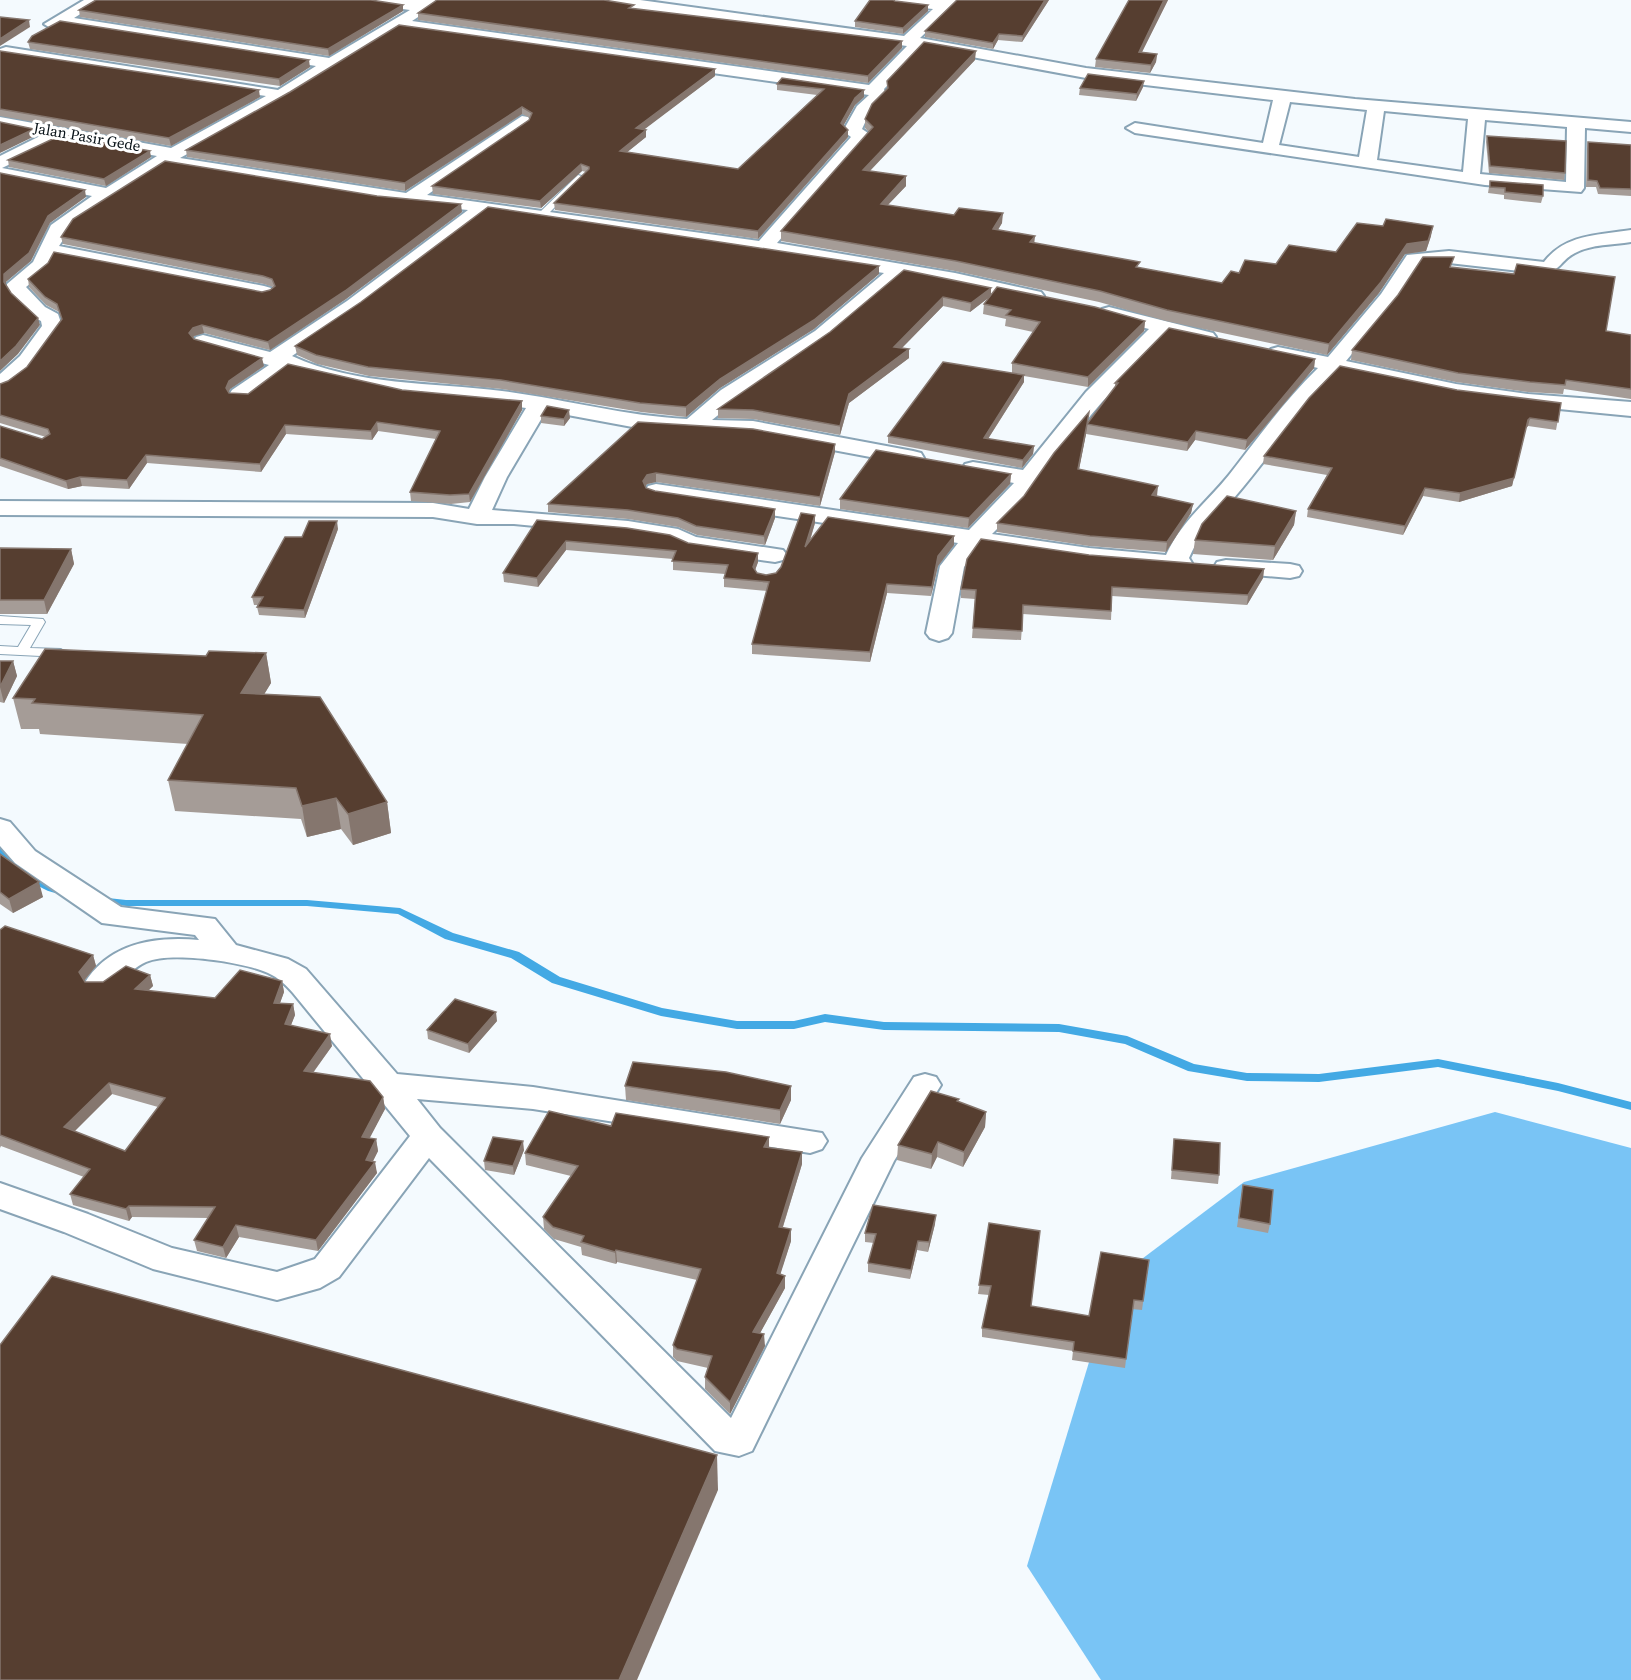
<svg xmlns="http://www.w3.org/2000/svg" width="1631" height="1680" font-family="'Source Serif 4',serif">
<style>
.forest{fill:#79c4f5}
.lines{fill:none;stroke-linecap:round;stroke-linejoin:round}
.stream{fill:#43a9e4;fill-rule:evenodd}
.lane-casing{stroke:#89a4b6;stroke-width:2}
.street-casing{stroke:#89a4b6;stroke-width:4}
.lane{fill:#fff;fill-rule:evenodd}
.street{fill:#fff;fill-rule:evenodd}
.wall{fill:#a59c97;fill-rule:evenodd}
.shaded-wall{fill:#85766e}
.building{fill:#563e30;stroke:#85766e;stroke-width:1.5;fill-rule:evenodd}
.labels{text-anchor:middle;stroke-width:6;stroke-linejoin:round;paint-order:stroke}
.far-street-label{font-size:15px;fill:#081218;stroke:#fff}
</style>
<rect width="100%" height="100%" fill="#f4fafe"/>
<!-- forest -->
<polygon class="forest" points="1495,1112 1631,1148 1631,1680 1101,1680 1027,1566 1114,1280 1244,1182"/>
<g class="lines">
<!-- stream -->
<g class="stream">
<path d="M 0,845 L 4,846 L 30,872 L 62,889 L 63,891 L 62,893 C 43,896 13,867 0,854 Z"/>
<polygon points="99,897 126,900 307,900 400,908 453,933 519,952 560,977 662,1008 737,1021 794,1021 825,1014 884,1022 1059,1024 1127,1036 1194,1064 1247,1073 1319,1074 1438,1059 1558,1083 1631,1102 1631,1110 1558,1091 1438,1067 1319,1082 1247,1081 1188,1071 1125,1044 1059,1032 884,1030 825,1022 794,1029 737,1029 661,1016 552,983 511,958 445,939 398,914 307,906 126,906 95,902 94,900"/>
</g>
<defs>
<g id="lane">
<polygon points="578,175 585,177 545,217 539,217 539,213"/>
<polygon points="0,616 43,619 45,622 30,648 61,649 67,653 61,657 0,654 0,646 18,647 31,625 0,624"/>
</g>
<g id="street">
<path d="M 84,0 L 103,0 L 74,18 L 329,58 L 410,10 L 373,5 L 365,0 L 444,0 L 412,21 L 869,85 L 907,46 L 606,5 L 598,0 L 640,0 L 904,36 L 933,9 L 895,5 L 887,0 L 960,0 L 920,38 L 1086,68 L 1355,99 L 1631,122 L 1631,132 L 1585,128 L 1584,188 L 1581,192 L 1485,185 L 1135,133 L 1126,128 L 1135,123 L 1263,143 L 1273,100 L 1086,78 L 923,48 L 884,89 L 886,96 L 870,112 L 862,129 L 871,135 L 868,139 L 777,243 L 955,273 L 1041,292 L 1044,296 L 1041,300 L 1034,302 L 903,276 L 829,339 L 737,400 L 712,420 L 753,421 L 913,451 L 921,453 L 924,458 L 921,463 L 913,465 L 753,435 L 654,431 L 546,411 L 507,477 L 492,510 L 628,521 L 678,529 L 696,537 L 783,550 L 787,555 L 783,560 L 775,562 L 689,550 L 671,542 L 628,535 L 514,524 L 477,524 L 433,517 L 0,515 L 0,501 L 433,503 L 469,509 L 485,477 L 526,408 C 491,402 455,402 420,398 C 376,393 332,381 289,370 L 248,400 L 232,400 L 229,395 L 232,390 L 269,365 L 196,345 L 193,341 L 196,337 L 203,335 L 270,352 L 347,301 L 468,210 L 378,201 L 166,166 L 73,225 L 59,246 L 264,286 L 271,288 L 274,292 L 271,296 L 264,298 L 54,257 L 48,269 L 26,287 L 45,307 L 58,314 L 62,326 C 49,346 24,386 0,391 L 0,374 L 20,356 L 42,326 L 41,321 C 30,315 6,297 7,284 L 33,262 L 51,225 L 92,196 L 0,178 L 0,156 L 42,135 L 0,127 L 0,117 L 171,148 L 266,96 L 6,57 L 0,55 L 0,49 L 6,47 L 278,90 L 316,66 L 61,25 L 52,29 L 44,24 ZM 399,29 L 869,95 L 857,106 L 843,131 L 851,137 L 759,241 L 427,195 L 528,125 L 531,121 L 528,117 L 522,116 L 406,193 L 180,158 L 290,97 ZM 1290,102 L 1367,110 L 1359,157 L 1279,145 ZM 1384,111 L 1468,119 L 1463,172 L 1377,160 ZM 1485,120 L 1567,127 L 1566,182 L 1480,174 ZM 62,139 L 157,156 L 106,188 L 2,168 ZM 488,213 L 884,273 L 815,331 L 721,390 L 687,419 C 624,416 564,399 502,391 C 433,382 356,386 292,356 L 361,309 Z"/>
<path d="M 1631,230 L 1631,242 C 1613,245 1592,244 1575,253 C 1561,260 1561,270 1545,274 L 1449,263 L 1420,264 L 1395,302 L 1346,361 L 1456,384 L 1528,394 L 1631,402 L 1631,416 L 1528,406 L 1456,396 L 1337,372 C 1301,409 1277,446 1244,486 C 1224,511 1202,528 1189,558 L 1192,563 L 1189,568 L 1180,570 L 1089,562 L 980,546 L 964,567 L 952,633 L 948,638 L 939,641 L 930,638 L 926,633 L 940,566 L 958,543 L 656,498 L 648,496 L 645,491 L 648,486 L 656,484 L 969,530 L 1014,483 L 965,474 L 962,469 L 965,464 L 973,462 L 1023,470 L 1086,392 L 1149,329 L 1102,317 L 1099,313 L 1102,309 L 1109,307 L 1213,333 L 1216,337 L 1213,341 L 1206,343 L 1168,334 L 1102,402 L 1052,461 L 1022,504 L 992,534 L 1089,548 L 1166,555 C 1181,522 1207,502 1229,475 C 1258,438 1284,401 1318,368 L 1271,357 L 1268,353 L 1271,349 L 1278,347 L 1328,357 L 1381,294 L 1407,255 L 1449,251 L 1544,262 C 1565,234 1599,235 1631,230 Z"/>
<polygon points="1226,560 1290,564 1299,566 1302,571 1299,576 1290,578 1217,572 1214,567 1217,562"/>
<path d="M 0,819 L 10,822 L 35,851 L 121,907 L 215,919 L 236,945 L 288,959 L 306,969 L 397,1074 L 533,1087 L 822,1133 L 827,1141 L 822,1149 L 810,1153 L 533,1109 L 417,1099 L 440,1128 L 731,1418 L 862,1158 L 914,1077 L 925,1074 L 936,1077 L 941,1085 L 894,1161 L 752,1451 L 739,1456 L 715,1451 L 429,1158 L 339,1277 L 320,1288 L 277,1300 L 153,1269 L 64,1232 L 0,1209 L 0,1183 L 88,1214 L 172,1248 L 277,1272 L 315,1259 L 410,1136 L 293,993 C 286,985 279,978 268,973 C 244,962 171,951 146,962 C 123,972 115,999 88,991 L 84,984 C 109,943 155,936 199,940 L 195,935 L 102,923 L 15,863 L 0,846 Z"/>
</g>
</defs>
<!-- lane casing -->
<use href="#lane" class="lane-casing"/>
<!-- street casing -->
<use href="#street" class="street-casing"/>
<!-- lane -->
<use href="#lane" class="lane"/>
<!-- street -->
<use href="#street" class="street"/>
</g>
<!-- wall -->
<g class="wall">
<polygon points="1049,0 1022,42 998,40 993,49 925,37 925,31"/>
<polygon points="1129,0 1168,0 1142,52 1157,54 1156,62 1150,73 1095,67 1096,59"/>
<polygon points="104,1 372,1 403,5 403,11 329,56 80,17 79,10"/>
<polygon points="895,1 928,5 928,11 903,34 855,27 855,21"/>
<polygon points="634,9 902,48 868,83 418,20 418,13"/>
<polygon points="28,42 310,67 280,86 30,49"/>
<polygon points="0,51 260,97 171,146 0,116"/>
<polygon points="975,60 870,171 906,176 906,186 888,205 1002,223 998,230 1035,243 1140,268 1222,283 1239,273 1276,264 1431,236 1426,251 1405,254 1379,293 1327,355 1166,321 1099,302 955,271 781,241 781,231 869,132 865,128 865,119 887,90 887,81"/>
<polygon points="715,76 644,129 646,130 646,137 627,152 738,169 817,95 777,90 777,84 782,78 864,97 855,105 843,126 848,137 758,239 555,210 554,203 586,172 582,171 541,208 433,194 432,186 529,120 530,118 522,114 405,191 187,157 186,150"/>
<polygon points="1143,87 1136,101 1079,95 1080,88"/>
<polygon points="1487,136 1565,173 1564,180 1489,173 1486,142"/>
<polygon points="1588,142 1631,145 1631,196 1598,194 1596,187 1586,187 1587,149"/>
<polygon points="151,157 106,186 9,167 8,160"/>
<polygon points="1490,181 1543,196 1541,203 1504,199 1504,195 1488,193"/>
<polygon points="462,212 346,299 270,350 204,333 194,336 193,338 194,339 264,366 230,389 229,393 248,394 402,390 522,410 470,502 451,504 411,501 410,492 436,439 378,431 372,440 286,434 261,472 147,463 129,489 82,486 68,489 0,466 0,426 42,439 46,437 0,423 0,384 8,381 27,367 62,320 59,312 46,305 29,287 28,279 262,292 270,290 273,287 264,284 63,244 61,237"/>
<polygon points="879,266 879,274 814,329 720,388 686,417 641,412 502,389 369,376 317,364 297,355 295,346"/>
<polygon points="1452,267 1606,331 1631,335 1631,399 1564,389 1563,394 1528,392 1456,382 1351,360 1352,350"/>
<polygon points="904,270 991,288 991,294 1145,321 1144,331 1088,387 1024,376 1024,382 988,439 1034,446 1033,454 1022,468 888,443 888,436 1012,373 1012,363 1033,332 1005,326 1006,319 983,314 984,304 988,298 970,312 943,306 902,348 909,358 849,403 840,435 753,419 718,418 718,409 830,332"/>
<polygon points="1315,359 1314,368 1245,450 1195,440 1187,451 1086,434 1079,470 1157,496 1193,504 1191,513 1166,552 1089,546 997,532 997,523 1024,496 1088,422 1115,387 1115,383"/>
<polygon points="1457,390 1561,403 1556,430 1528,426 1526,428 1512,486 1459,502 1423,496 1403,535 1307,517 1308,509 1327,475 1263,464 1264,456"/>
<polygon points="541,416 570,418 564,426 541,423"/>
<polygon points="638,422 835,452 820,506 656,482 647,484 645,487 646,488 655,491 775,518 765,545 697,535 678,527 628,519 548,512 548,504"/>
<polygon points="1011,474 1010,484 968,528 840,509 840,499"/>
<polygon points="1296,511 1294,525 1273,560 1193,554 1195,540"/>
<polygon points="537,520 688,543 758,553 758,562 755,570 757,573 766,575 776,573 815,523 810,541 954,536 954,545 938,566 931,596 887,593 870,662 752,654 752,644 767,591 724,587 724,578 725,574 673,570 673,559 566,550 538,587 504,582 503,573"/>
<polygon points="338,529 305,618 259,615 257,607 258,605 254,605 252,597"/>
<polygon points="0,548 71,549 74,564 47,614 0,614"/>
<polygon points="1089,555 1264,569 1263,578 1247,605 1112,596 1111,620 1023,614 1021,640 972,638 975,599 961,598 961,589"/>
<polygon points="266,653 271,683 264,694 387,802 391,833 353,845 341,829 307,837 301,819 175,811 168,780 188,744 40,734 39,729 21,729 13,698 206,656"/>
<polygon points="0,661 13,661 17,676 4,703 0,702"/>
<polygon points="0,854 43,897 13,913 0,904"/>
<path d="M 0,930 L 93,955 L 96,966 L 84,981 L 85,982 L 103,982 L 150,975 L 153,986 L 148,991 L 215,998 L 282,981 L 284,992 L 280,1003 L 293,1004 L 295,1015 L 291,1025 L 332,1046 L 313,1073 L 383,1097 L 385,1109 L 369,1138 L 376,1139 L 378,1151 L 373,1161 L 377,1173 L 318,1251 L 239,1237 L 226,1258 L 197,1251 L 194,1240 L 208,1218 L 132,1217 L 129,1221 L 73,1205 L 70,1194 L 84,1177 L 1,1146 L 0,1148 ZM 112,1094 L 158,1107 L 125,1151 L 74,1131 Z"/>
<polygon points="497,1021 469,1053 428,1039 427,1030"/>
<polygon points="625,1086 791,1100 780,1124 626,1100"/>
<polygon points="958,1102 986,1112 985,1127 963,1167 937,1157 931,1169 897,1160 898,1145"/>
<polygon points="611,1126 769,1137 769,1148 802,1164 783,1227 791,1241 780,1274 785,1276 785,1288 760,1333 765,1346 730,1414 705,1389 705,1377 708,1368 677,1361 673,1357 673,1345 697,1280 617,1262 616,1264 582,1255 581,1247 554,1239 544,1229 543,1217 571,1176 526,1165 525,1153"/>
<polygon points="1174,1139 1219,1175 1218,1184 1171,1179"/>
<polygon points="524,1150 514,1175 485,1170 484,1161"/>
<polygon points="1243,1185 1270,1224 1268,1233 1237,1227"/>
<polygon points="989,1223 1031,1307 1089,1316 1149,1260 1142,1310 1132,1309 1125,1368 1072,1360 1073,1351 982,1337 982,1328 989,1295 978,1294"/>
<polygon points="935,1224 928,1252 917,1250 910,1279 868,1272 868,1263 874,1243 865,1242 865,1233"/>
</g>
<!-- shaded-wall -->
<g class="shaded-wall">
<polygon points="1045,0 1049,0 1022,42 1023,36"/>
<polygon points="1164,0 1168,0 1138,60 1139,52"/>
<polygon points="403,5 403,11 329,56 328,49"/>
<polygon points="928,5 928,11 903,34 903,28"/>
<polygon points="29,20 30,27 0,46 0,39"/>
<polygon points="999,34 998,40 993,49 993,43"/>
<polygon points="902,41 902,48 868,83 868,76"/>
<polygon points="976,51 975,60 862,179 863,170"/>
<polygon points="1157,54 1156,62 1150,73 1151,65"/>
<polygon points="309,60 310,67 280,86 279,79"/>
<polygon points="715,69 715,76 637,135 636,128"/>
<polygon points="1144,81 1143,87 1136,101 1137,94"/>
<polygon points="259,90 260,97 171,146 169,138"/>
<polygon points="864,90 864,97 855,105 841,130 841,123 855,98"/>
<polygon points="522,107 522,114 405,191 405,183"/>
<polygon points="34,129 35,136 0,153 0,145"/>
<polygon points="646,130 646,137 620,158 620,151"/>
<polygon points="848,130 848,137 758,239 758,231"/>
<polygon points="150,151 151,157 106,186 104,179"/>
<polygon points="581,164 582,171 541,208 540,201"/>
<polygon points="906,176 906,186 880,213 881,204"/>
<polygon points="85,190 86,197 50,223 31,261 6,282 6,290 4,282 4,274 48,216"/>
<polygon points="461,204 462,212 346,299 270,350 268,342"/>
<polygon points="1003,213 1002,223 992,239 993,229"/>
<polygon points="1433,226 1431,236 1426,251 1405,254 1379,293 1327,355 1329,344 1407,244"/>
<polygon points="1035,236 1034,246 1030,242"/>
<polygon points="879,266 879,274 814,329 720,388 686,417 686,407 720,379"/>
<polygon points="991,288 991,296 970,312 971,303"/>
<polygon points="943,297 943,306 894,356 894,347"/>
<polygon points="38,318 40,325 18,354 0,371 0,361"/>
<polygon points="1145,321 1144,331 1088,387 1088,377"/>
<polygon points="202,325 204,333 194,336 191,341 189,333 193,328"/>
<polygon points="909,349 909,358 849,403 840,435 840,426 849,394"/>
<polygon points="262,358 264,366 230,389 227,396 226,388 229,381"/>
<polygon points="1315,359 1314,368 1245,450 1247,440"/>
<polygon points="1024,375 1024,382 984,445 984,438"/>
<polygon points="522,401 522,410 470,502 469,494"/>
<polygon points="569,410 570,418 564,426 564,419"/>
<polygon points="1530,418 1528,426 1526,428 1512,486 1459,502 1460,493"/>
<polygon points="377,422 378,431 372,440 371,431"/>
<polygon points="1087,424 1086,434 1077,479 1078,469"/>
<polygon points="285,425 286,434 261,472 260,464"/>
<polygon points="1196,431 1195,440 1187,451 1188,442"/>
<polygon points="835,444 835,452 820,506 820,497"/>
<polygon points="1034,446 1033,454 1022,468 1023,460"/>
<polygon points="146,455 147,463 129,489 127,480"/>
<polygon points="656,473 656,482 647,484 643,490 643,481 647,475"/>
<polygon points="1011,474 1010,484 968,528 969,518"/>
<polygon points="80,477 82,486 68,489 66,481"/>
<polygon points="1158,486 1157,496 1152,495"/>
<polygon points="1425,488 1423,496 1403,535 1405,526"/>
<polygon points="1193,504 1191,513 1166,552 1167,542"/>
<polygon points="775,509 775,518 765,545 764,536"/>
<polygon points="1296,511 1294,525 1273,560 1275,546"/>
<polygon points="815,515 815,523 805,556 805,547"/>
<polygon points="337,521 338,529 305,618 304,610"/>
<polygon points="954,536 954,545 938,566 931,596 932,587 938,556"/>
<polygon points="566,541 566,550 538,587 537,578"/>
<polygon points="71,549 74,564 47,614 44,600"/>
<polygon points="758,553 758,562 753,576 753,567"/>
<polygon points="1264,569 1263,578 1247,605 1248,595"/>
<polygon points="887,584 887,593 870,662 870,652"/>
<polygon points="266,653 271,683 247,723 241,693"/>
<polygon points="13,661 17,676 4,703 0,687"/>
<polygon points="336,798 341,829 307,837 302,806"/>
<polygon points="387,802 391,833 353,845 348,814"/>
<polygon points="39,882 43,897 13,913 9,899"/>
<polygon points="93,955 96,966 82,983 79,972"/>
<polygon points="150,975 153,986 138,1000 135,989"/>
<polygon points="282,981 284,992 276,1014 274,1003"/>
<polygon points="293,1004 295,1015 287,1035 285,1024"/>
<polygon points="496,1012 497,1021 469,1053 468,1044"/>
<polygon points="330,1034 332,1046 306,1082 304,1071"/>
<polygon points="109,1083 112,1094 67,1139 64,1127"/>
<polygon points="791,1086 791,1100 780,1124 780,1110"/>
<polygon points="383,1097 385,1109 364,1149 362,1137"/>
<polygon points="986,1112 985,1127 963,1167 964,1152"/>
<polygon points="769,1137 769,1149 764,1147"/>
<polygon points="376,1139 378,1151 368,1171 366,1160"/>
<polygon points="523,1141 524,1150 514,1175 513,1166"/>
<polygon points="938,1142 937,1157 931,1169 932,1154"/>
<polygon points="802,1152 802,1164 779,1239 779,1227"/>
<polygon points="375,1162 377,1173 318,1251 316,1240"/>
<polygon points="129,1206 132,1217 129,1221 126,1209"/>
<polygon points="936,1215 935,1224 928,1252 929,1242"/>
<polygon points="236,1225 239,1237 226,1258 223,1247"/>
<polygon points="791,1229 791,1241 777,1285 777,1273"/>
<polygon points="918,1241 917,1250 910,1279 911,1270"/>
<polygon points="616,1250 617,1262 616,1264 615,1252"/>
<polygon points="785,1276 785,1288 754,1344 753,1332"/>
<polygon points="764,1334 765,1346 730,1414 730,1402"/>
<polygon points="717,1455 718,1490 637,1680 619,1680"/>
</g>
<!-- building -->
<g class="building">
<polygon points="96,0 371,0 403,5 328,49 79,10"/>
<polygon points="437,0 604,0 634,5 629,8 902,41 868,76 418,13"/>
<polygon points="870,0 893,0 895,1 928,5 903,28 855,21"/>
<polygon points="957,0 1045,0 1023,36 999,34 993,43 925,31"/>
<polygon points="1129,0 1164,0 1139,52 1157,54 1151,65 1096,59"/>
<polygon points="0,17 29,20 0,39"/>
<polygon points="60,21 309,60 279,79 28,42 32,36"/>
<polygon points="399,25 715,69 636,128 646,130 620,151 738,169 824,89 777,84 782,78 864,90 855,98 841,123 848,130 758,231 554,203 589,169 589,167 581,164 540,201 432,186 529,120 532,113 522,107 405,183 186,150 290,92"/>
<polygon points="924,42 976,51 863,170 906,176 881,204 954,215 959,208 1003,213 993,229 1035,236 1030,242 1140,262 1136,267 1222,283 1231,271 1239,273 1245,260 1276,264 1289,245 1336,252 1357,223 1383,226 1386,219 1433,226 1428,241 1407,244 1381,282 1329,344 1167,310 1100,291 956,261 781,231 873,127 865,119 872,104 888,88 887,81"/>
<polygon points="0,51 259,90 169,138 0,109"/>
<polygon points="1088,74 1144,81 1137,94 1080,88"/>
<polygon points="0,122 34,129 0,145"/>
<polygon points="61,135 150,151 104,179 8,160"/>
<polygon points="1487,136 1566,141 1565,173 1490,166"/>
<polygon points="1588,142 1631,145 1631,189 1600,188 1597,181 1588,180"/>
<polygon points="165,161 377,196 461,204 345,291 268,342 202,325 193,328 189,333 194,339 262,358 229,381 226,388 229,393 248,394 288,364 402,390 522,401 469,494 450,495 410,492 440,431 377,422 371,431 285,425 260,464 146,455 127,480 80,477 66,481 0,458 0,426 42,439 50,434 48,429 0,415 0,384 8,381 27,367 62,319 57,304 45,297 28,279 48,263 54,252 262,292 270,290 275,286 272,279 263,276 61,237 73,219"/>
<polygon points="0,173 85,190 48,216 29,253 4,274 4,282 11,293 38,318 16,346 0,361"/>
<polygon points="1490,181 1543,185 1543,196 1505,192 1505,188 1490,187"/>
<polygon points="488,207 879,266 814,320 720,379 686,407 640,403 501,380 368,367 316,355 295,346 361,302"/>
<polygon points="1423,257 1454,257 1450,267 1514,274 1517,264 1615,277 1606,331 1631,335 1631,389 1566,380 1565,385 1530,382 1458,373 1352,350 1398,295"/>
<polygon points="904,270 991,288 971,303 943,297 894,347 909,349 849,394 840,426 753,410 718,409 830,332"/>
<polygon points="997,287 1095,307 1145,321 1088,377 1012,363 1040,322 1006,315 1011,310 984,304"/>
<polygon points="1169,328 1315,359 1247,440 1196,431 1188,442 1087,424 1078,469 1158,486 1152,495 1193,504 1167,542 1090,536 997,523 1024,496 1054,453 1089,412 1087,424 1118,383 1115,383"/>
<polygon points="943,362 1024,375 984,438 1034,446 1023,460 888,436"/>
<polygon points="1340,366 1457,390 1561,403 1558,422 1530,418 1528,420 1514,478 1460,493 1425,488 1405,526 1308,509 1332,468 1264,456 1309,398"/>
<polygon points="547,406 569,410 564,419 541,416"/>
<polygon points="638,422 753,429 835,444 820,497 656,473 647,475 643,481 646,488 655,491 775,509 764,536 696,526 678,518 628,510 548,504"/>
<polygon points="876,450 1011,474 969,518 840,499"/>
<polygon points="1227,496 1296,511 1275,546 1195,540 1202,524"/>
<polygon points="801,513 815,515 805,547 828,517 954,536 938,556 932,587 887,584 870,652 752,644 769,582 724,578 728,565 672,561 676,551 566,541 537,578 503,573 537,520 627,528 670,535 688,543 758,553 753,567 757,573 766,575 776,573 781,567"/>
<polygon points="309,521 337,521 304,610 257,607 263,597 252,597 285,537 302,537"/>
<polygon points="981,539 1089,555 1264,569 1248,595 1112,587 1111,611 1023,605 1022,631 973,628 976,590 961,589 967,559"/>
<polygon points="0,548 71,549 44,600 0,600"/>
<polygon points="45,649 206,656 209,651 266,653 241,693 320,697 387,802 348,814 336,798 302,806 296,788 168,780 203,715 32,703 35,699 13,698"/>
<polygon points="0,661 13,661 0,687"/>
<polygon points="0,854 39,882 9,899 0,892"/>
<path d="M 5,926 L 93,955 L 79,972 L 85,982 L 103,982 L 126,966 L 150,975 L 135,989 L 215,998 L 240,970 L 282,981 L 274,1003 L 293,1004 L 285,1024 L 330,1034 L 304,1071 L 370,1081 L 383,1097 L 362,1137 L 376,1139 L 366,1160 L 375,1162 L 316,1240 L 236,1225 L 223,1247 L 194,1240 L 215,1207 L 129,1206 L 126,1209 L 70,1194 L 90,1169 L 0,1135 L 0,930 ZM 109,1083 L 165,1098 L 125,1151 L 64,1127 Z"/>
<polygon points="455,999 496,1012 468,1044 427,1030"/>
<polygon points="633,1062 726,1072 791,1086 780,1110 625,1086"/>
<polygon points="931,1091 959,1099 957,1101 986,1112 964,1152 938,1142 932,1154 898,1145"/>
<polygon points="549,1111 611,1126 616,1113 769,1137 764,1147 802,1152 779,1227 791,1229 777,1273 785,1276 753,1332 764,1334 730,1402 705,1377 712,1356 677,1349 673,1345 701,1269 616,1250 615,1252 581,1242 584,1236 553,1227 543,1217 578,1166 525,1153"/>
<polygon points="493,1137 523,1141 513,1166 484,1161"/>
<polygon points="1174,1139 1220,1143 1219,1175 1172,1170"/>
<polygon points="1243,1185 1273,1190 1270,1224 1239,1218"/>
<polygon points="873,1205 936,1215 929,1242 918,1241 911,1270 868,1263 876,1234 865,1233"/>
<polygon points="989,1223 1040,1231 1031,1306 1089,1316 1101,1252 1149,1260 1143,1301 1134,1300 1126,1359 1073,1351 1074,1342 982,1328 991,1286 979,1285"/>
<polygon points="52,1276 717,1455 619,1680 0,1680 0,1345"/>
</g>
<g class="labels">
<!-- far-street labels -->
<g class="far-street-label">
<text transform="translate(87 137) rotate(10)" y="5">Jalan Pasir Gede</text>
</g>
</g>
</svg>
